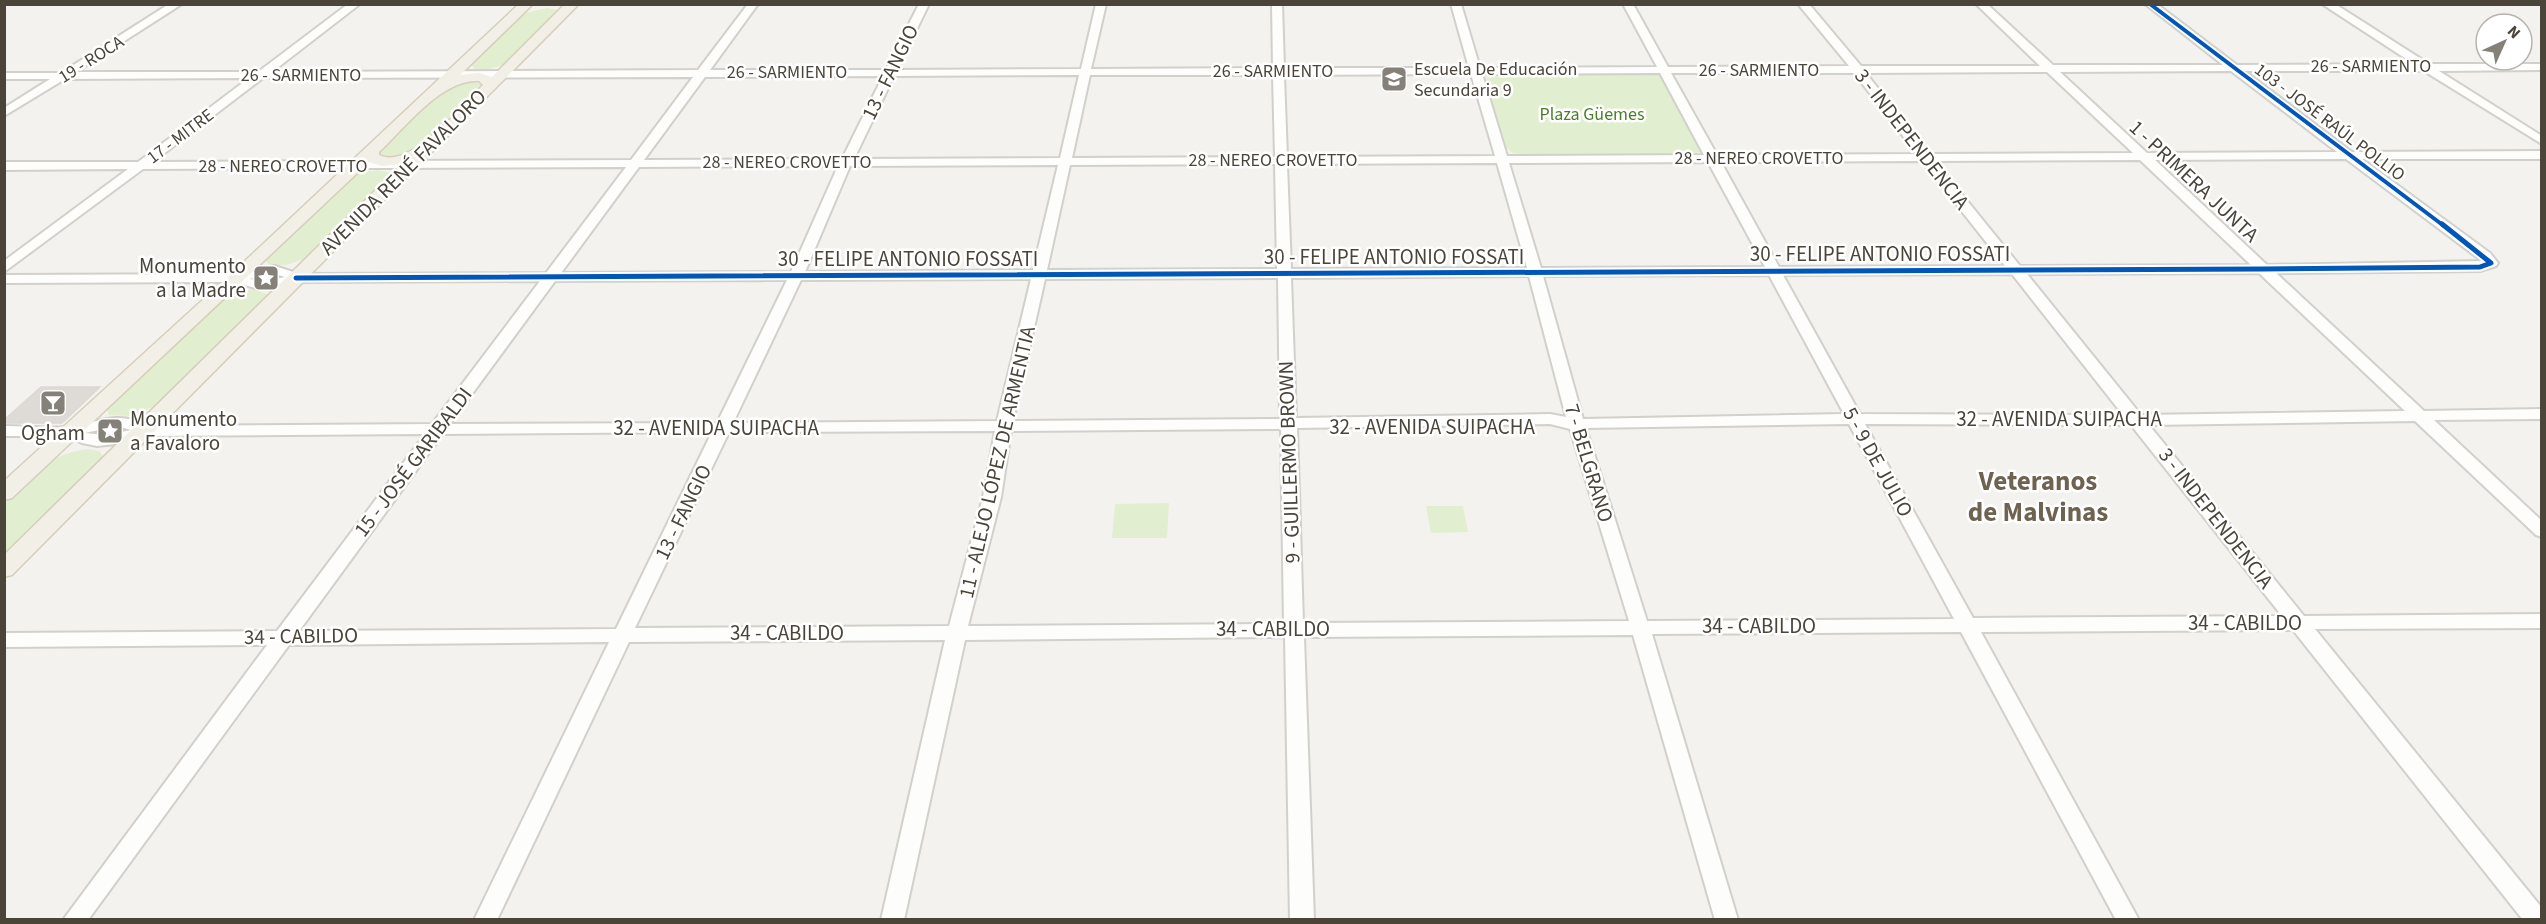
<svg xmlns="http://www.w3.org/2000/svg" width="2546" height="924" font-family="'Source Sans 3',sans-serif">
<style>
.green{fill:#e1eecf}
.building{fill:#dedbd6;stroke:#dcd9d4;stroke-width:1.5}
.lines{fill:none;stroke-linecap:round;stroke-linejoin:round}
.minor-casing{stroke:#d2d0cb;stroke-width:4}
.major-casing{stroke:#d6cebb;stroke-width:3}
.minor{fill:#fdfdfc;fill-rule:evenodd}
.major{fill:#f2efe6;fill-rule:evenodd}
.cycleway-far1-casing{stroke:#fff;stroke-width:6}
.cycleway-casing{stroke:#fff;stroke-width:9}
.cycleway-far1{stroke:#0057b8;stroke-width:4}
.cycleway{stroke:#0057b8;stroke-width:5}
.labels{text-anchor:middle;stroke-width:5;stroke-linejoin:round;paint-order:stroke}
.far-street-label{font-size:18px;fill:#4b4439;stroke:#fff}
.far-poi-label{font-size:18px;fill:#4b4439;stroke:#fff;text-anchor:start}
.far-park-label{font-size:18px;fill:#4a7f2a;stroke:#fff}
.street-label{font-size:21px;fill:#4b4439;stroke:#fff}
.poi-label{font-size:21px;fill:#4b4439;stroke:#fff;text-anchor:end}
.district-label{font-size:27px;font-weight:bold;fill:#6e6250;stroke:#fff}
</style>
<rect width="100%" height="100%" fill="#f4f2ee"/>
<!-- green -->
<g class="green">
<polygon points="547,8 558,10 559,13 507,64 489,69 475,69 471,65 525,13"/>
<polygon points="1646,72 1658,74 1664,79 1700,146 1700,152 1686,155 1533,156 1513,153 1504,146 1484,78 1496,73"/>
<polygon points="469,81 481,84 482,88 418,150 397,157 382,156 377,151 445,88"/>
<polygon points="378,170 391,173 391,178 310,257 286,265 268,264 264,258 349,178 358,173"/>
<polygon points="253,289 267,294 267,300 160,404 130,416 109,415 106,406 219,300 229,294"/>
<path d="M 88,449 L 99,451 L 103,456 L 101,463 L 5,558 L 5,502 C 33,476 47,454 88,449 Z"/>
<polygon points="1169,503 1167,538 1112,538 1115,504"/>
<polygon points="1426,506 1463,506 1468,532 1431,533"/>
</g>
<!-- building -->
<polygon class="building" points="41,387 100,387 62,423 4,423 4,420"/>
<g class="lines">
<defs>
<path id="minor" d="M 169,4 L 182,4 L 76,72 L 258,72 L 348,4 L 360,4 L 272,72 L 698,70 L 748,4 L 758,4 L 710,70 L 886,70 L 919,4 L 929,4 L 897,70 L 1081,69 L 1096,4 L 1106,4 L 1091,69 L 1273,68 L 1272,4 L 1282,4 L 1284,68 L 1469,68 L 1451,4 L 1461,4 L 1480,68 L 1657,67 L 1623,4 L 1633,4 L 1668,67 L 1849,66 L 1798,4 L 1809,4 L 1861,66 L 2040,66 L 1976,4 L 1987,4 L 2053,65 L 2223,65 L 2145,4 L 2157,4 L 2237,65 L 2414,64 L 2322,4 L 2335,4 L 2429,64 L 2542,64 L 2542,70 L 2439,71 L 2542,136 L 2542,144 L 2424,71 L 2245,71 L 2352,152 L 2542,151 L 2542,159 L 2362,159 L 2490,253 L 2498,263 L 2496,266 L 2480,271 L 2276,273 L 2424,411 L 2542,409 L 2542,419 L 2434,420 L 2542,521 L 2542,537 L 2536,535 L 2415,421 L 2149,425 L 2304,616 L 2542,614 L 2542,628 L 2315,629 L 2542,908 L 2542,920 L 2523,920 L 2293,630 L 1981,632 L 2139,920 L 2116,920 L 1961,632 L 1652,634 L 1738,920 L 1715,920 L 1633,635 L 1304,637 L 1314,920 L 1290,920 L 1285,637 L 965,640 L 904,920 L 881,920 L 945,640 L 629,642 L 497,920 L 474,920 L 609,642 L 289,645 L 88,920 L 63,920 L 267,645 L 4,647 L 4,633 L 277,631 L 425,434 L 145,436 L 116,444 L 97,446 L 82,443 L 67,436 L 4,436 L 4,426 C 25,426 45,429 66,427 C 95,424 118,409 147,426 L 432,424 L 540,281 L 297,282 L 259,289 L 234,282 L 4,283 L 4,275 L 236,274 L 275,266 L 299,274 L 546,273 L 626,167 L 143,169 L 4,272 L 4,261 L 128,169 L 4,170 L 4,162 L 138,162 L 249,78 L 65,79 L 4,116 L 4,108 L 50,79 L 4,79 L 4,73 L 61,73 ZM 2231,71 L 2337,152 L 2147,153 L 2060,72 ZM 2047,72 L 2133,153 L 1929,154 L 1866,73 ZM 1660,73 L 1704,155 L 1507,156 L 1482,74 ZM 1671,73 L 1854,73 L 1917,154 L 1717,155 ZM 1471,74 L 1495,156 L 1287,157 L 1284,75 ZM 1079,75 L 1060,158 L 854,159 L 894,76 ZM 1090,75 L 1273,75 L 1275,157 L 1072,158 ZM 883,76 L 842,159 L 644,160 L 705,77 ZM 693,77 L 631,160 L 153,162 L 263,78 ZM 2346,159 L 2482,261 L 2267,265 L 2155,160 ZM 2140,160 L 2251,265 L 2020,266 L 1935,161 ZM 1922,161 L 2005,266 L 1779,267 L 1721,162 ZM 1708,162 L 1765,267 L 1541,268 L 1509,163 ZM 1497,163 L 1527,268 L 1291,269 L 1287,164 ZM 1275,164 L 1277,269 L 1047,270 L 1070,165 ZM 1058,165 L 1033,270 L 805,272 L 850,166 ZM 838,166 L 791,272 L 561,273 L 639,167 ZM 2259,273 L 2405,411 L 2141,415 L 2027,274 ZM 275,274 L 285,277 L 266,281 L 249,279 ZM 2012,274 L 2123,415 L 1860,414 L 1783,275 ZM 1769,275 L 1844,414 L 1583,419 L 1543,276 ZM 1529,276 L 1566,417 L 1550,414 L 1296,418 L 1291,278 ZM 1278,278 L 1280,419 L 1013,421 L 1045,279 ZM 1031,279 L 997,421 L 733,423 L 801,280 ZM 787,280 L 717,423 L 450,424 L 555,281 ZM 1550,424 L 1570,429 L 1629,621 L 1303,623 L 1297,428 ZM 1849,424 L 1954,619 L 1647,621 L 1586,428 ZM 1865,424 L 2131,425 L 2282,616 L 1973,618 ZM 117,426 L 131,430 L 106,435 L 85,433 ZM 1281,429 L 1284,624 L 968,626 L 1001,497 L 1011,431 ZM 995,431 L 983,497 L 949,626 L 635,628 L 729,432 ZM 712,432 L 616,629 L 299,631 L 443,434 Z"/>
<path id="major" d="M 519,4 L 533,4 L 460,75 L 479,73 L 492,77 L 565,4 L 579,4 L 12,575 L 4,577 L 4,555 L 402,164 L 382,166 L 369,162 L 12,498 L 4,500 L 4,481 L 231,274 ZM 479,81 L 483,85 C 463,105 410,171 379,155 L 379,152 C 405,128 441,79 479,81 Z"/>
</defs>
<!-- minor casing -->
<use href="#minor" class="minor-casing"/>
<!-- major casing -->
<use href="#major" class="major-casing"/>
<!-- minor -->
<use href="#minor" class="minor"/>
<!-- major -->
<use href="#major" class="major"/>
<defs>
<polyline id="cycleway-far1" points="2150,4 2444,226"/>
<polyline id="cycleway" points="296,278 2263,269 2480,267 2491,263 2442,224"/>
</defs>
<!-- cycleway-far1 casing -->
<use href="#cycleway-far1" class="cycleway-far1-casing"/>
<!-- cycleway casing -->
<use href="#cycleway" class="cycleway-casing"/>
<!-- cycleway-far1 -->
<use href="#cycleway-far1" class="cycleway-far1"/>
<!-- cycleway -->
<use href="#cycleway" class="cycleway"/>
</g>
<!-- icons -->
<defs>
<symbol id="school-square" viewBox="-11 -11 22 22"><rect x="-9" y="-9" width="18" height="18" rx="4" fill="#868178" stroke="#fff"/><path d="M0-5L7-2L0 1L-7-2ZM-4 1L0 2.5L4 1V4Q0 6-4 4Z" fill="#fff"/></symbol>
<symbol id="sight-square" viewBox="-11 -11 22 22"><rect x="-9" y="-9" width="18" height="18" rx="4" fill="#868178" stroke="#fff"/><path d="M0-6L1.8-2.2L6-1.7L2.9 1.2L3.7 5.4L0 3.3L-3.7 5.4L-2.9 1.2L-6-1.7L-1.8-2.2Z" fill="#fff"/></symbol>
<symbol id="bar-square" viewBox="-11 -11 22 22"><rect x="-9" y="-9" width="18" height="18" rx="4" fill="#868178" stroke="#fff"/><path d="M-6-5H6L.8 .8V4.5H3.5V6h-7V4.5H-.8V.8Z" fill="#fff"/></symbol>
</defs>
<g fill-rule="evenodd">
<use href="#school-square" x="1379" y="64" width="30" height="30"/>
<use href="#sight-square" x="251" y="263" width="30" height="30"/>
<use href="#bar-square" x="38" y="388" width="30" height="30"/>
<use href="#sight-square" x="95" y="416" width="30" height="30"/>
</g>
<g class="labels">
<!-- far-street labels -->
<g class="far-street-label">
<text transform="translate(91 59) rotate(-32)" y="6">19 - ROCA</text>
<text x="2371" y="72">26 - SARMIENTO</text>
<text x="1759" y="76">26 - SARMIENTO</text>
<text x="1273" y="77">26 - SARMIENTO</text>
<text x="787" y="78">26 - SARMIENTO</text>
<text x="301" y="81">26 - SARMIENTO</text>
<text transform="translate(2330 122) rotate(37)" y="6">103 - JOSÉ RAÚL POLLIO</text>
<text transform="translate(180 136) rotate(-37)" y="6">17 - MITRE</text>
<text x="1759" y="164">28 - NEREO CROVETTO</text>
<text x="1273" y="166">28 - NEREO CROVETTO</text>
<text x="787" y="168">28 - NEREO CROVETTO</text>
<text x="283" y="172">28 - NEREO CROVETTO</text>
</g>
<!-- far-poi labels -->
<g class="far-poi-label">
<text x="1414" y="75">Escuela De Educación<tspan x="1414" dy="21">Secundaria 9</tspan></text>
</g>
<!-- far-park labels -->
<g class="far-park-label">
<text x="1592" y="120">Plaza Güemes</text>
</g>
<!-- street labels -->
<g class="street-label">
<text transform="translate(890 72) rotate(-64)" y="7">13 - FANGIO</text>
<text transform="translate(1912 139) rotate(52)" y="7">3 - INDEPENDENCIA</text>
<text transform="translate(403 172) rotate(-45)" y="7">AVENIDA RENÉ FAVALORO</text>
<text transform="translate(2194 181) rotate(43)" y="7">1 - PRIMERA JUNTA</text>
<text x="1880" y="261">30 - FELIPE ANTONIO FOSSATI</text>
<text x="1394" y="264">30 - FELIPE ANTONIO FOSSATI</text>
<text x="908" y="266">30 - FELIPE ANTONIO FOSSATI</text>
<text x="2059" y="426">32 - AVENIDA SUIPACHA</text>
<text x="1432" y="434">32 - AVENIDA SUIPACHA</text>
<text x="716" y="435">32 - AVENIDA SUIPACHA</text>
<text transform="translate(413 462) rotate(-53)" y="7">15 - JOSÉ GARIBALDI</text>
<text transform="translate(997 462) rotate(-77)" y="7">11 - ALEJO LÓPEZ DE ARMENTIA</text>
<text transform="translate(1289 462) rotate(-92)" y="7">9 - GUILLERMO BROWN</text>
<text transform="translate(1878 462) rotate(61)" y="7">5 - 9 DE JULIO</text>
<text transform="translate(1589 463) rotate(73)" y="7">7 - BELGRANO</text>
<text transform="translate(683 512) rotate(-64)" y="7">13 - FANGIO</text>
<text transform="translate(2216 518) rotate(52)" y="7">3 - INDEPENDENCIA</text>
<text x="2245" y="630">34 - CABILDO</text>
<text x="1759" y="633">34 - CABILDO</text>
<text x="1273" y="636">34 - CABILDO</text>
<text x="787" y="640">34 - CABILDO</text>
<text transform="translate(301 636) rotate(-1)" y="7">34 - CABILDO</text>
</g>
<!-- poi labels -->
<g class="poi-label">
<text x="246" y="273">Monumento<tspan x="246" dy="24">a la Madre</tspan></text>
<text x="130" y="426" text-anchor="start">Monumento<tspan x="130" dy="24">a Favaloro</tspan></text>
<text x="53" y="440" text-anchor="middle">Ogham</text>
</g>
<!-- district labels -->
<g class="district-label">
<text x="2038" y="490">Veteranos<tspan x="2038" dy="31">de Malvinas</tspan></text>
</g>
</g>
<!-- border -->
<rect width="2546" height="924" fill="none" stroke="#4b4439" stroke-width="12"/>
<!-- north arrow -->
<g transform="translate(2504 42) rotate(45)"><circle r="28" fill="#ffffff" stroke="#b7b4b0" stroke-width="1.5"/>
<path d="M0-4.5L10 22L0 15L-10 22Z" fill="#868178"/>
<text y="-9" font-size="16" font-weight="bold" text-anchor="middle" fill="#4b4439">N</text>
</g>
</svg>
